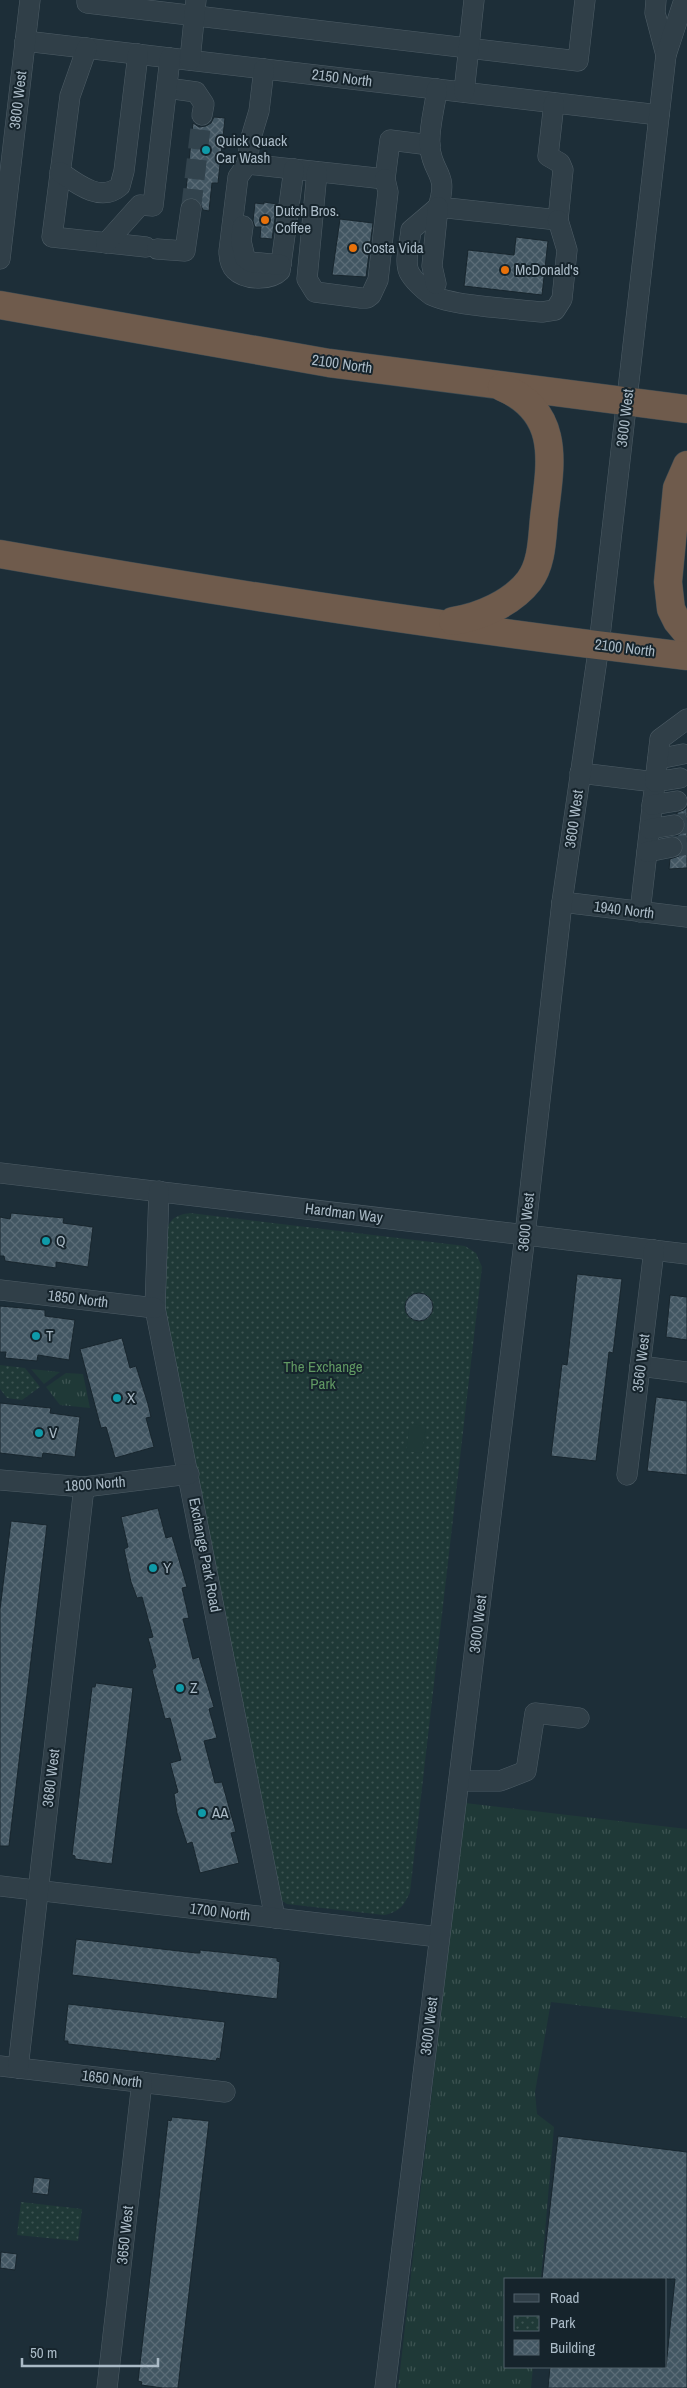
<svg xmlns="http://www.w3.org/2000/svg" width="687" height="2388" font-family="'Archivo Narrow',sans-serif">
<style>
.grass{fill:url(#grass-tufts)}
.park{fill:url(#park-dots)}
.garden{fill:#1f3937}
.building{fill:url(#building-cross-hatch);stroke:#18262e}
.lines{fill:none;stroke-linecap:round;stroke-linejoin:round}
.minor-tunnel{stroke:#32434d;stroke-width:20;stroke-dasharray:20 10;stroke-linecap:butt}
.minor-casing{stroke:#4e5d66;stroke-width:21}
.highway-casing{stroke:#3b4a52;stroke-width:29}
.minor{stroke:#303f48;stroke-width:20}
.highway{stroke:#6f5b4c;stroke-width:28}
.culture-dot{fill:#0f9aa8;stroke:#16242c;stroke-width:2}
.food-dot{fill:#e8710a;stroke:#16242c;stroke-width:2}
.labels{text-anchor:middle;stroke-width:4;stroke-linejoin:round;paint-order:stroke}
.street-label{font-size:15px;fill:#aabac6;stroke:#16242c}
.poi-label{font-size:15px;fill:#aabac6;stroke:#16242c;text-anchor:start}
.park-label{font-size:15px;fill:#609862;stroke:#16242c}
</style>
<defs>
<pattern id="grass-tufts" width="24" height="20" patternUnits="userSpaceOnUse" patternTransform="scale(1.25)"><rect width="24" height="20" fill="#1f3937"/><path d="M3 7l-1-3M5 7V3M7 7l1-3M15 17l-1-3M17 17v-4M19 17l1-3" fill="none" stroke="#3d5452"/></pattern>
<pattern id="park-dots" width="8" height="8" patternUnits="userSpaceOnUse" patternTransform="scale(1.25)"><rect width="8" height="8" fill="#1f3937"/><path d="M2 2h.1M6 6h.1" fill="none" stroke="#3d5452" stroke-width="1.8" stroke-linecap="round"/></pattern>
<pattern id="building-cross-hatch" width="8" height="8" patternUnits="userSpaceOnUse" patternTransform="scale(1.25)"><rect width="8" height="8" fill="#425662"/><path d="M0 0l8 8M0 8l8-8" fill="none" stroke="#5b6c77"/></pattern>
</defs>
<rect width="100%" height="100%" fill="#1d2e38"/>
<!-- grass -->
<g class="grass">
<polygon points="31,1369 60,1372 44,1384"/>
<polygon points="66,1373 83,1374 90,1408 60,1405 46,1387"/>
<polygon points="465,1803 687,1829 687,2018 551,2002 535,2092 537,2114 554,2127 541,2279 506,2279 506,2367 533,2367 531,2388 398,2388"/>
</g>
<!-- park -->
<g class="park">
<path d="M 190,1213 L 465,1246 L 476,1253 L 482,1267 L 410,1892 C 404,1906 399,1912 384,1915 L 287,1904 L 276,1897 L 163,1308 C 164,1289 159,1232 172,1220 C 177,1215 184,1214 190,1213 Z"/>
<polygon points="0,1365 25,1368 40,1387 22,1400 7,1398 0,1389"/>
<polygon points="21,2202 82,2209 78,2241 17,2235"/>
</g>
<!-- garden -->
<polygon class="garden" points="410,1424 426,1426 422,1453 406,1451"/>
<!-- building -->
<g class="building">
<polygon points="214,117 225,118 218,183 212,183 209,211 203,210 198,199 192,197 185,199 193,123 199,127 206,126 211,123"/>
<polygon points="264,202 277,204 272,239 260,238 261,227 255,227 253,221 255,203 264,204"/>
<polygon points="340,219 373,223 366,277 332,275"/>
<polygon points="516,237 548,241 542,295 464,286 468,250 514,255"/>
<polygon points="687,807 687,868 669,869 670,859 679,856 683,850 683,844 677,836 685,830 686,823 683,817 676,813 684,810"/>
<polygon points="11,1213 64,1218 63,1223 93,1227 88,1267 56,1262 56,1268 5,1261 4,1256 0,1256 0,1217 10,1219"/>
<polygon points="577,1274 622,1279 613,1353 609,1352 596,1461 551,1456 562,1364 567,1365"/>
<circle cx="419" cy="1307" r="14"/>
<polygon points="670,1295 687,1297 687,1340 666,1337"/>
<polygon points="0,1306 45,1310 45,1316 75,1320 69,1360 38,1355 37,1361 5,1358 6,1352 0,1352"/>
<polygon points="122,1338 130,1368 136,1366 148,1404 151,1417 146,1418 154,1447 115,1458 106,1427 101,1428 80,1349"/>
<polygon points="656,1397 687,1401 687,1475 647,1471"/>
<polygon points="0,1403 51,1408 50,1413 80,1417 75,1457 43,1453 42,1458 0,1453"/>
<polygon points="158,1508 166,1538 172,1536 187,1587 182,1588 189,1618 183,1619 193,1659 199,1657 214,1707 209,1709 217,1738 204,1741 215,1783 222,1782 236,1832 231,1833 239,1863 200,1873 192,1842 187,1844 177,1813 174,1794 178,1792 170,1763 181,1760 170,1718 165,1719 152,1670 156,1667 148,1638 153,1637 142,1597 137,1598 131,1582 124,1549 128,1547 121,1517"/>
<polygon points="11,1521 47,1525 9,1846 0,1846 0,1609"/>
<polygon points="96,1683 133,1688 112,1864 75,1859 75,1856 72,1855 92,1687 95,1687"/>
<polygon points="76,1939 196,1953 200,1953 200,1950 277,1958 277,1961 280,1962 277,1999 72,1975"/>
<polygon points="68,2004 225,2022 220,2059 217,2058 216,2061 68,2044 68,2041 64,2041"/>
<polygon points="172,2117 209,2121 178,2388 163,2388 141,2385 142,2382 138,2381 168,2120 171,2121"/>
<polygon points="558,2136 687,2152 687,2388 548,2388 550,2367 666,2367 675,2279 542,2279"/>
<polygon points="34,2177 50,2179 48,2195 32,2193"/>
<polygon points="1,2252 17,2254 15,2270 0,2268"/>
</g>
<g class="lines">
<!-- minor-tunnel -->
<g class="minor-tunnel">
<polyline points="191,209 202,115"/>
<polyline points="674,825 687,823"/>
<polyline points="672,847 687,845"/>
</g>
<defs>
<g id="minor">
<polyline points="87,0 87,3 578,61 585,0"/>
<polyline points="656,0 655,13 666,55"/>
<polyline points="25,41 659,115"/>
<polyline points="87,48 70,96 52,237 146,247"/>
<polyline points="190,60 196,0"/>
<polyline points="264,69 259,111 250,141 247,164 385,179 390,140 430,145"/>
<polyline points="167,88 196,92 204,104 202,115"/>
<path d="M 437,89 C 435,107 428,130 430,148 C 433,175 449,173 438,207 L 558,220 L 563,170 L 560,163 L 548,156 L 554,103"/>
<polyline points="464,92 474,0"/>
<path d="M 247,164 L 238,177 L 229,251 C 229,258 230,265 235,270 C 245,280 270,281 280,271 L 294,169"/>
<path d="M 60,172 C 77,184 101,203 120,186 L 124,171 L 138,54"/>
<polyline points="317,172 307,279 315,292 361,298 367,298 371,295 378,280 388,192 385,179"/>
<path d="M 438,207 L 411,230 C 410,243 404,261 409,272 C 413,280 424,290 431,295 C 452,306 516,309 542,312 L 555,310 L 562,299 L 567,250 L 558,220"/>
<polyline points="243,226 241,241 245,258 251,262 281,265"/>
<polyline points="106,243 140,205 153,206 170,58"/>
<polyline points="157,249 185,251 191,209"/>
<polyline points="0,259 30,0"/>
<polyline points="436,284 432,266 438,207"/>
<polyline points="658,759 683,754"/>
<polyline points="580,773 655,782 640,912"/>
<polyline points="680,778 655,782 660,739 687,719"/>
<polyline points="652,805 677,801"/>
<polyline points="650,829 674,825"/>
<polyline points="647,852 672,847"/>
<polyline points="562,902 687,917"/>
<polyline points="0,1173 687,1254"/>
<polyline points="159,1191 155,1308 275,1918"/>
<polyline points="0,1290 155,1308"/>
<polyline points="640,1366 687,1372"/>
<polyline points="627,1475 654,1250"/>
<polyline points="0,1480 84,1487 189,1474"/>
<polyline points="459,1781 500,1781 526,1771 535,1713 579,1718"/>
<polyline points="0,1886 439,1937"/>
<polyline points="0,2066 225,2092"/>
<polyline points="18,2068 84,1487"/>
<polyline points="107,2388 142,2082"/>
<polyline points="385,2388 525,1235 562,902 599,645 666,55 684,0"/>
</g>
<g id="highway">
<polyline points="0,305 329,363 687,409"/>
<polyline points="687,465 677,488 668,582 671,609 677,621 687,633"/>
<path d="M 0,554 C 228,594 457,629 687,656"/>
<path d="M 453,621 C 480,617 512,603 529,581 C 542,564 542,539 544,518 C 550,466 563,413 502,387"/>
</g>
</defs>
<!-- minor casing -->
<use href="#minor" class="minor-casing"/>
<!-- highway casing -->
<use href="#highway" class="highway-casing"/>
<!-- minor -->
<use href="#minor" class="minor"/>
<!-- highway -->
<use href="#highway" class="highway"/>
</g>
<!-- markers -->
<g class="culture-dot">
<circle cx="206" cy="150" r="5"/>
<circle cx="46" cy="1241" r="5"/>
<circle cx="36" cy="1336" r="5"/>
<circle cx="117" cy="1398" r="5"/>
<circle cx="39" cy="1433" r="5"/>
<circle cx="153" cy="1568" r="5"/>
<circle cx="180" cy="1688" r="5"/>
<circle cx="202" cy="1813" r="5"/>
</g>
<g class="food-dot">
<circle cx="265" cy="220" r="5"/>
<circle cx="353" cy="248" r="5"/>
<circle cx="505" cy="270" r="5"/>
</g>
<g class="labels">
<!-- street labels -->
<g class="street-label">
<text transform="translate(342 78) rotate(7)" y="5">2150 North</text>
<text transform="translate(18 100) rotate(-83)" y="5">3800 West</text>
<text transform="translate(342 364) rotate(8)" y="5">2100 North</text>
<text transform="translate(625 418) rotate(-83)" y="5">3600 West</text>
<text transform="translate(625 648) rotate(7)" y="5">2100 North</text>
<text transform="translate(574 819) rotate(-82)" y="5">3600 West</text>
<text transform="translate(624 910) rotate(7)" y="5">1940 North</text>
<text transform="translate(344 1213) rotate(7)" y="5">Hardman Way</text>
<text transform="translate(526 1222) rotate(-84)" y="5">3600 West</text>
<text transform="translate(78 1299) rotate(7)" y="5">1850 North</text>
<text transform="translate(641 1363) rotate(-83)" y="5">3560 West</text>
<text transform="translate(95 1484) rotate(-4)" y="5">1800 North</text>
<text transform="translate(205 1555) rotate(79)" y="5">Exchange Park Road</text>
<text transform="translate(478 1624) rotate(-83)" y="5">3600 West</text>
<text transform="translate(51 1778) rotate(-83)" y="5">3680 West</text>
<text transform="translate(220 1912) rotate(7)" y="5">1700 North</text>
<text transform="translate(429 2026) rotate(-83)" y="5">3600 West</text>
<text transform="translate(112 2079) rotate(7)" y="5">1650 North</text>
<text transform="translate(125 2235) rotate(-84)" y="5">3650 West</text>
</g>
<!-- poi labels -->
<g class="poi-label">
<text x="216" y="146">Quick Quack<tspan x="216" dy="17">Car Wash</tspan></text>
<text x="275" y="216">Dutch Bros.<tspan x="275" dy="17">Coffee</tspan></text>
<text x="363" y="253">Costa Vida</text>
<text x="515" y="275">McDonald's</text>
<text x="56" y="1246">Q</text>
<text x="46" y="1341">T</text>
<text x="127" y="1403">X</text>
<text x="49" y="1438">V</text>
<text x="163" y="1573">Y</text>
<text x="190" y="1693">Z</text>
<text x="212" y="1818">AA</text>
</g>
<!-- park labels -->
<g class="park-label">
<text x="323" y="1372">The Exchange<tspan x="323" dy="17">Park</tspan></text>
</g>
</g>
<!-- legend -->
<rect x="504" y="2278" width="162" height="90" fill="#16242c" stroke="#51606a"/>
<rect x="514" y="2294" width="25" height="8" fill="#303f48" stroke="#51606a"/>
<text x="550" y="2303" font-size="15" fill="#aabac6">Road</text>
<rect x="514" y="2316" width="25" height="15" fill="url(#park-dots)" stroke="#51606a"/>
<text x="550" y="2328" font-size="15" fill="#aabac6">Park</text>
<rect x="514" y="2340" width="25" height="15" fill="url(#building-cross-hatch)" stroke="#51606a"/>
<text x="550" y="2353" font-size="15" fill="#aabac6">Building</text>
<!-- scale -->
<path d="M22 2358v8h136v-8" fill="none" stroke="#aabac6" stroke-width="2.5"/>
<text x="30" y="2358" font-size="15" fill="#aabac6" stroke="#16242c" stroke-width="4" paint-order="stroke">50 m</text>
</svg>
